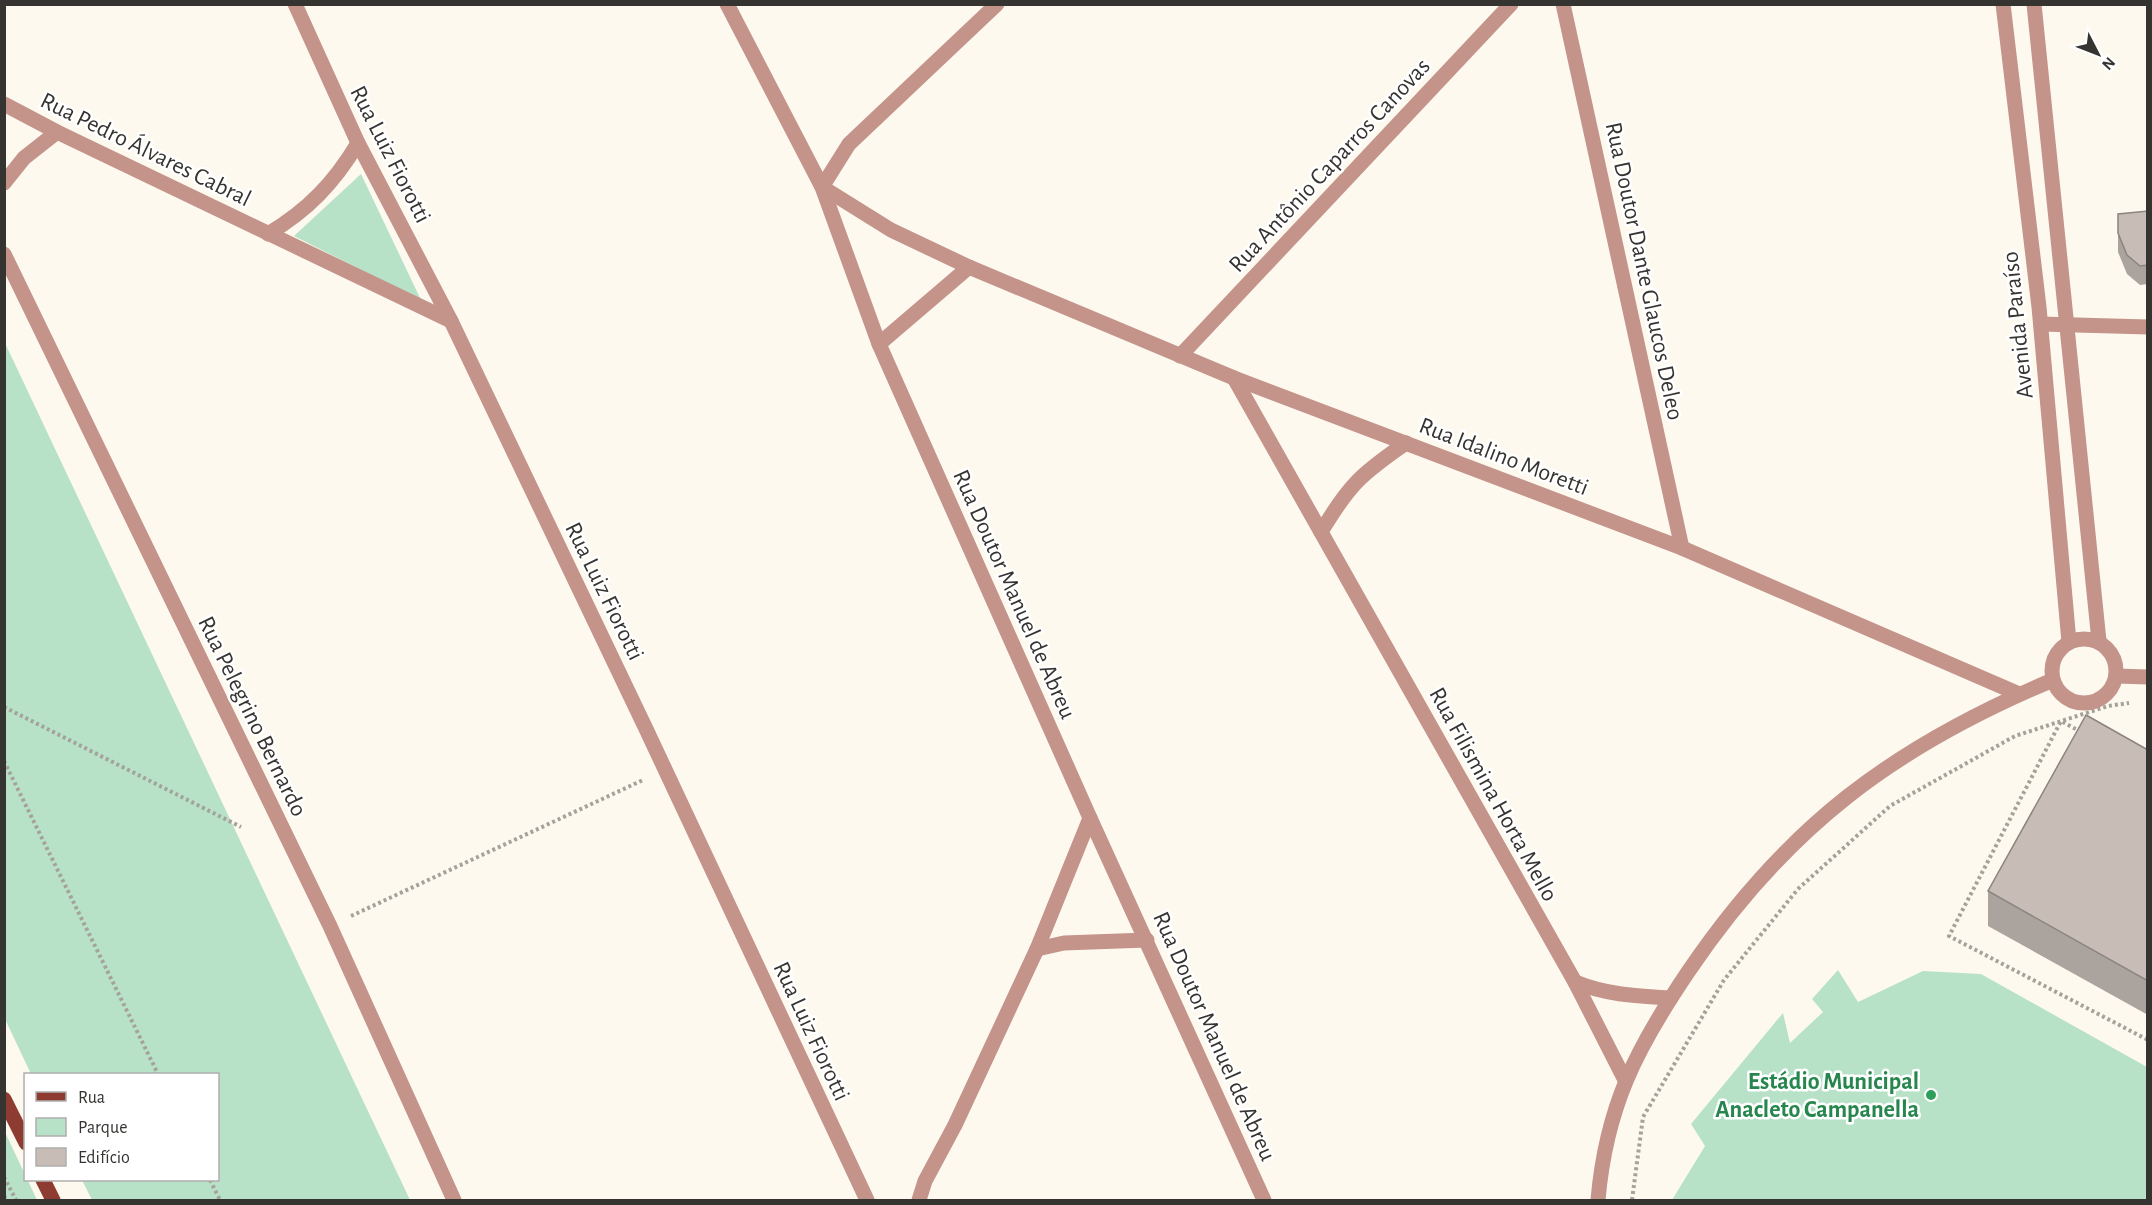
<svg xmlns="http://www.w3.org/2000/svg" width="2152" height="1205" font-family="'Alegreya Sans',sans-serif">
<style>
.green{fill:#b7e2c8}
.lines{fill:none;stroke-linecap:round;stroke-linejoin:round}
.path{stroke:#a5a29b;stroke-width:4;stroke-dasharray:3 3;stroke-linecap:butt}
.minor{stroke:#c4948b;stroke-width:15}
.major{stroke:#8e3c31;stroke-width:15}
.wall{fill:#aba39d}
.building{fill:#c7bdb6;stroke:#8b847f;stroke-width:1.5}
.leisure-dot{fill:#2e9e5b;stroke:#fff;stroke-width:2}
.labels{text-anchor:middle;stroke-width:5;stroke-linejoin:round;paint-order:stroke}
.street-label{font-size:24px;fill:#363431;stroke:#fff}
.leisure-label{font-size:24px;font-weight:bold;fill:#27864d;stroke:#fff;text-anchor:end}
</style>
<rect width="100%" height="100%" fill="#fef9ef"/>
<!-- green -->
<g class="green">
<polygon points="361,174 421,300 294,236"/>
<polygon points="5,343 410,1200 92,1200 82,1180 218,1180 218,1074 31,1074 5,1019"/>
<polygon points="1838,970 1858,1002 1923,971 1981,974 2147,1067 2147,1200 1672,1200 1705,1146 1691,1124 1783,1013 1790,1043 1823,1012 1812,999"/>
<polygon points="5,1132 37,1200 5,1200"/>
</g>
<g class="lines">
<!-- path -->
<g class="path">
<polyline points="4,707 241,827"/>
<polyline points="2081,732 2061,721 1949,936 2148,1040"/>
<polyline points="4,761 158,1074"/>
<polyline points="351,916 643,780"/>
<polyline points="4,1177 16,1200"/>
<polyline points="210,1180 220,1200"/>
<polyline points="4,1196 7,1200"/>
<polyline points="1632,1200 1643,1117 1724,980 1798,889 1890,806 2015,736 2108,706 2129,703"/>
</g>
<!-- minor -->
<g class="minor">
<polyline points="295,4 358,143 451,321 647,731 867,1200"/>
<polyline points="727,4 822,187 879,344 1090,818 1264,1200"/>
<polyline points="997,4 849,144 822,187 891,230 969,267 1234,378 1682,548 2019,694"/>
<polyline points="1563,4 1682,548"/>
<polyline points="2003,4 2039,307 2069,642"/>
<polyline points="2034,4 2099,641"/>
<polyline points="4,104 57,132 451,321"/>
<polyline points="4,183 24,158 57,132"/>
<path d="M 268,234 C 308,210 334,183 358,143"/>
<polyline points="4,254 330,926 454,1200"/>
<polyline points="2041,324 2148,327"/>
<polyline points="879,344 969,267"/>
<polyline points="1180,356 1511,4"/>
<polyline points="1234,378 1575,982 1625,1080"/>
<path d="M 1321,532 C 1349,485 1361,474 1406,443"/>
<circle cx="2084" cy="671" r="32"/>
<polyline points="2116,676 2148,677"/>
<polyline points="1037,949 1064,943 1147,940"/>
<path d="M 1575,982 C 1607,995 1637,996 1671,998"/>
<polyline points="919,1200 925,1181 955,1125 1037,949 1090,818"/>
<path d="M 1598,1200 C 1606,1107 1636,1049 1688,972 C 1786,827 1893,747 2053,680"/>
</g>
<!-- major -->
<g class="major">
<polyline points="4,1099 26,1143"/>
<polyline points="43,1180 53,1200"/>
</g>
</g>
<!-- wall -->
<g class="wall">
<polygon points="2148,211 2148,284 2140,285 2127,274 2118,252 2118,214"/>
<polygon points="2148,750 2148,1015 1988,926 1988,891"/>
</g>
<!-- building -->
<g class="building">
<polygon points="2148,211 2148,265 2140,266 2127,255 2118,233 2118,214"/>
<polygon points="2086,715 2148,750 2148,981 1988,891"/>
</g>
<!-- markers -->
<circle class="leisure-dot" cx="1931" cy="1095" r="6"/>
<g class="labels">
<!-- street labels -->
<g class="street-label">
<text transform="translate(146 149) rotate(26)" y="8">Rua Pedro Álvares Cabral</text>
<text transform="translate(391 154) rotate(63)" y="8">Rua Luiz Fiorotti</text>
<text transform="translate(1329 165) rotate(-47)" y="8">Rua Antônio Caparros Canovas</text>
<text transform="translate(1645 271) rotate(78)" y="8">Rua Doutor Dante Glaucos Deleo</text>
<text transform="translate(2017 325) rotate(-96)" y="8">Avenida Paraíso</text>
<text transform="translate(1504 456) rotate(21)" y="8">Rua Idalino Moretti</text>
<text transform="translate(605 591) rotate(64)" y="8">Rua Luiz Fiorotti</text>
<text transform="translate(1015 594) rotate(66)" y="8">Rua Doutor Manuel de Abreu</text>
<text transform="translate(253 716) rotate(64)" y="8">Rua Pelegrino Bernardo</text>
<text transform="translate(1494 794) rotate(61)" y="8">Rua Filismina Horta Mello</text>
<text transform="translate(812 1031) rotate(65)" y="8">Rua Luiz Fiorotti</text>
<text transform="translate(1215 1036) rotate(66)" y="8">Rua Doutor Manuel de Abreu</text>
</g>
<!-- leisure labels -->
<g class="leisure-label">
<text x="1919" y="1089">Estádio Municipal<tspan x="1919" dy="28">Anacleto Campanella</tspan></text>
</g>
</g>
<!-- border -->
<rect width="2152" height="1205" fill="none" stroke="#363431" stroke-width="12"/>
<!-- legend -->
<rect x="24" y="1073" width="195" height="108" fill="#ffffff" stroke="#afaead" stroke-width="1.5"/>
<rect x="36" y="1092" width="30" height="9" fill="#8e3c31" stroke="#afaead" stroke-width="1.5"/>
<text x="78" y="1103" font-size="18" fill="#363431">Rua</text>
<rect x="36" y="1118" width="30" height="18" fill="#b7e2c8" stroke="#afaead" stroke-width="1.5"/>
<text x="78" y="1133" font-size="18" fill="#363431">Parque</text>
<rect x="36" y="1148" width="30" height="18" fill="#c7bdb6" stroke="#afaead" stroke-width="1.5"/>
<text x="78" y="1163" font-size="18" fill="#363431">Edifício</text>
<!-- north arrow -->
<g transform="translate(2098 54) rotate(132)" stroke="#ffffff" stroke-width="4.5" paint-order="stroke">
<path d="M0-4.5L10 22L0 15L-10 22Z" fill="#363431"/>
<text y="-9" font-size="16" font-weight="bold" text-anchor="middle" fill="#363431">N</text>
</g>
</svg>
